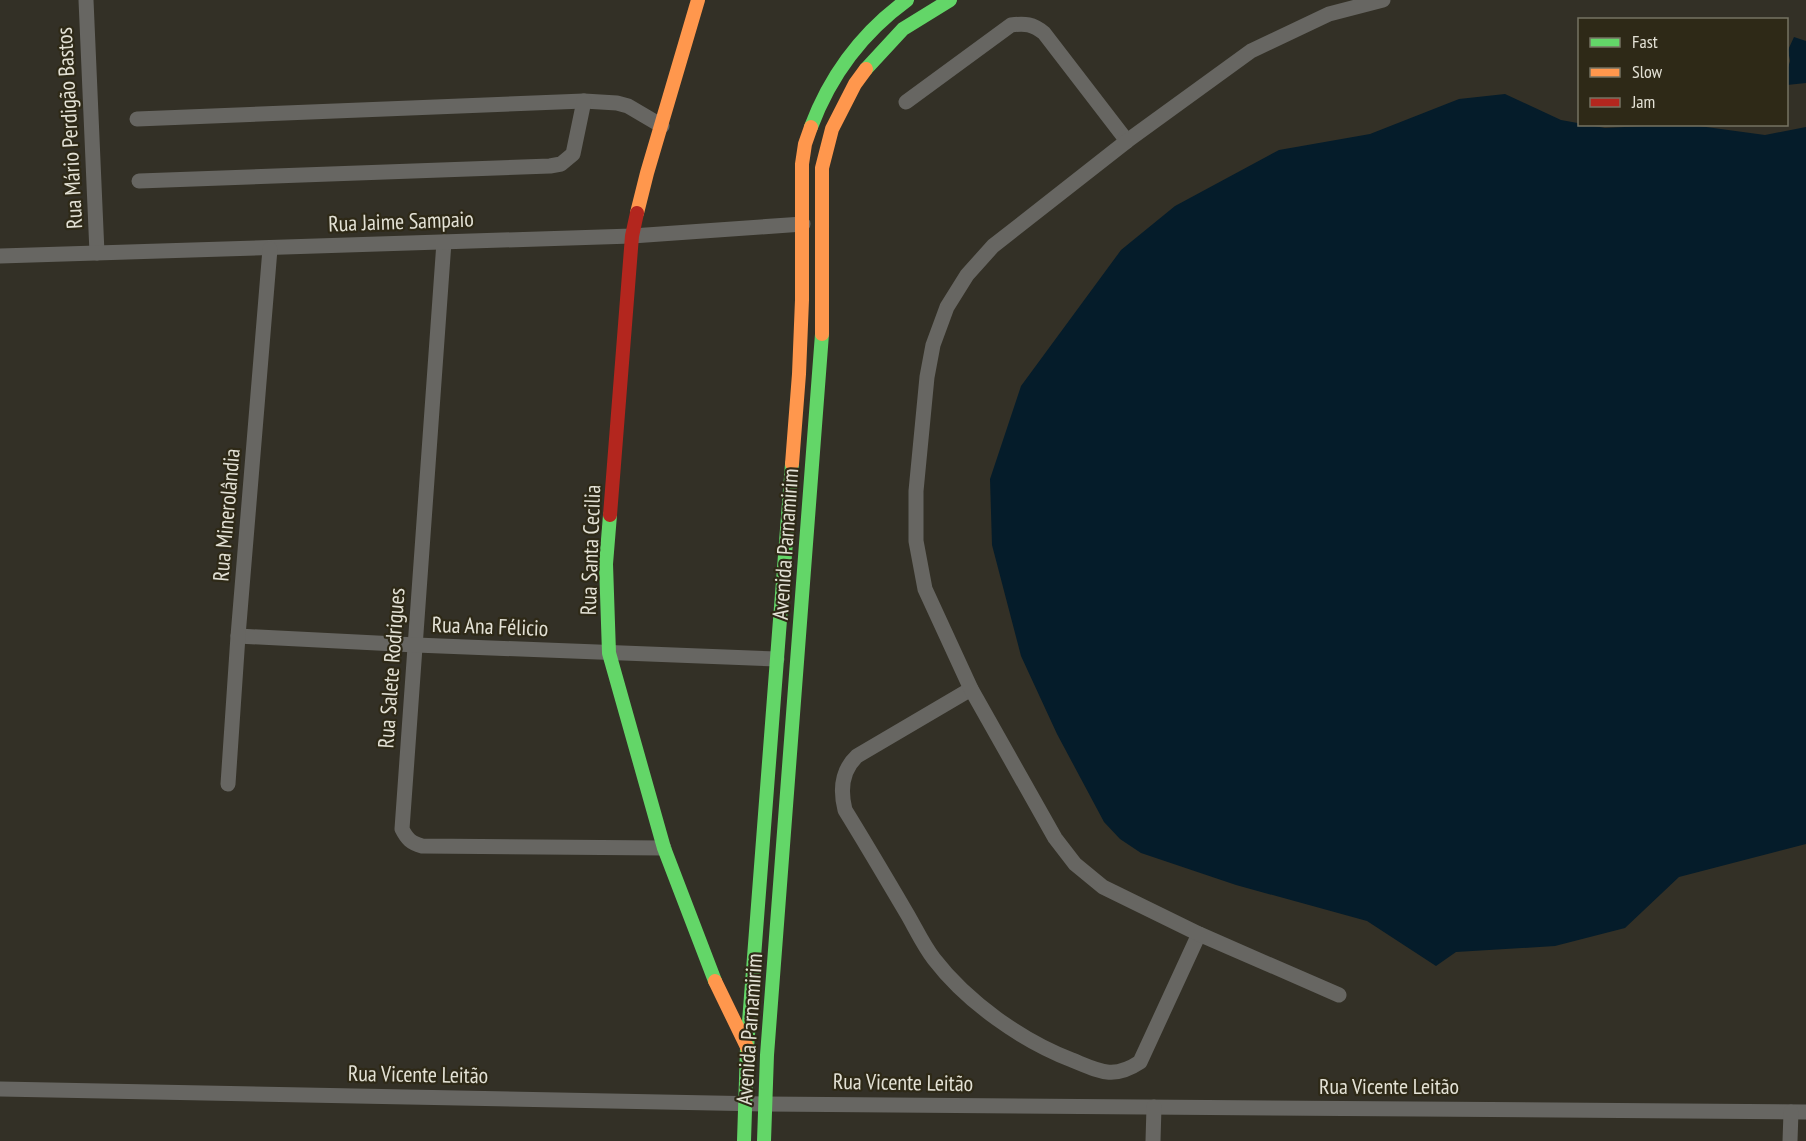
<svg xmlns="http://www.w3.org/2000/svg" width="1806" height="1141" font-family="'PT Sans Narrow',sans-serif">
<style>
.water{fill:#051c2a}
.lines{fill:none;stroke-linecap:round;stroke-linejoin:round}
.street{stroke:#676662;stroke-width:15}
.fast{stroke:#63d668;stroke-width:14}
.slow{stroke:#ff974d;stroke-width:14}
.jam{stroke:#b3261e;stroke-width:14}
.labels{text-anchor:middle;stroke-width:4.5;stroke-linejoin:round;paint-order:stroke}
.street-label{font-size:22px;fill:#e3e1d5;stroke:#2e2917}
</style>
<rect width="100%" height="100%" fill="#333026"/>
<!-- water -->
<g class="water">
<polygon points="1794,37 1806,41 1806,83 1787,85 1787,71 1790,61 1788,50"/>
<polygon points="1505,94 1561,120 1605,128 1684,124 1765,135 1806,127 1806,844 1679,877 1625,928 1555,946 1456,952 1436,966 1367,921 1236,885 1141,853 1120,839 1104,822 1057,734 1021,656 992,545 990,479 1021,386 1121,250 1175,206 1279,150 1370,134 1459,99"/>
</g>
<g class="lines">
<!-- street -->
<g class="street">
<polyline points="86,0 97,253"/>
<path d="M 906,102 L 1011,25 C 1025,23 1033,24 1044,33 L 1127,141"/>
<polyline points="137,119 584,101 617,103 628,106 662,126"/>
<polyline points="139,181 550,166 561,164 573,154 584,101"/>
<path d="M 444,242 L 402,829 C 407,839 411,843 422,846 L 664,848"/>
<polyline points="0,256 632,236 803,224"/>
<polyline points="238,636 416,645 777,659"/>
<path d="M 971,689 L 857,756 C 841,771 840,790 845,810 C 866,844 886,878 906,912 C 915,927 923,945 934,959 C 967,1002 1022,1041 1072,1060 C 1099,1071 1113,1080 1140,1062 L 1199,934"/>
<polyline points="228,784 238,636 270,249"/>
<polyline points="1339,995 1199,934 1103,887 1075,864 1055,838 971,689 925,589 916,541 916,491 927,377 933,345 947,307 967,275 993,246 1127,141 1251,51 1329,14 1383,0"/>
<polyline points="0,1089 765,1104 1806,1112"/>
<polyline points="1153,1141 1154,1107"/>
<polyline points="1790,1141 1791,1112"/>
</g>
<!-- fast -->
<g class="fast">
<polyline points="866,69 903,29 950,0"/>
<path d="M 811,127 C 830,76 863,32 907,0"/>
<polyline points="610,515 606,564 609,653 664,848 715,981"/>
<polyline points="744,1141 747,1048 792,464"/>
<polyline points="764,1141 767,1055 822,334"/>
</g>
<!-- slow -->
<g class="slow">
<polyline points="637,213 647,173 698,0"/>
<polyline points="822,334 822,168 832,129 855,84 866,69"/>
<polyline points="792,464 799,374 802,300 802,164 805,144 811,127"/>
<polyline points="715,981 748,1049"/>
</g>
<!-- jam -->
<polyline class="jam" points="610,515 632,236 637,213"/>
</g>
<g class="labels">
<!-- street labels -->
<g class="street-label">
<text transform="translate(69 128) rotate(-93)" y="8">Rua Mário Perdigão Bastos</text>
<text transform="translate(401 221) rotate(-2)" y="8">Rua Jaime Sampaio</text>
<text transform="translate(226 515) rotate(-85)" y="8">Rua Minerolândia</text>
<text transform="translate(785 544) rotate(-86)" y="8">Avenida Parnamirim</text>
<text transform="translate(590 550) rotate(-88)" y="8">Rua Santa Cecilia</text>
<text transform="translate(490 626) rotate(2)" y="8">Rua Ana Félicio</text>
<text transform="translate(391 668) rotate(-86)" y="8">Rua Salete Rodrigues</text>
<text transform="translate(749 1029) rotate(-86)" y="8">Avenida Parnamirim</text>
<text transform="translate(418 1074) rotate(1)" y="8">Rua Vicente Leitão</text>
<text transform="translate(903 1082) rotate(1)" y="8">Rua Vicente Leitão</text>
<text x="1389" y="1094">Rua Vicente Leitão</text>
</g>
</g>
<!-- legend -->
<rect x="1578" y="18" width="210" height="108" fill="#2e2917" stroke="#767363" stroke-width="1.5"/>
<rect x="1590" y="38" width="30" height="9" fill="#63d668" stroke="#767363" stroke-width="1.5"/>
<text x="1632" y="48" font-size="18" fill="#e3e1d5">Fast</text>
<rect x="1590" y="68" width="30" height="9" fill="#ff974d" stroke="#767363" stroke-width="1.5"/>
<text x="1632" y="78" font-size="18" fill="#e3e1d5">Slow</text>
<rect x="1590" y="98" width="30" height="9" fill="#b3261e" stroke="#767363" stroke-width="1.5"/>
<text x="1632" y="108" font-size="18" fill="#e3e1d5">Jam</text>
</svg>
